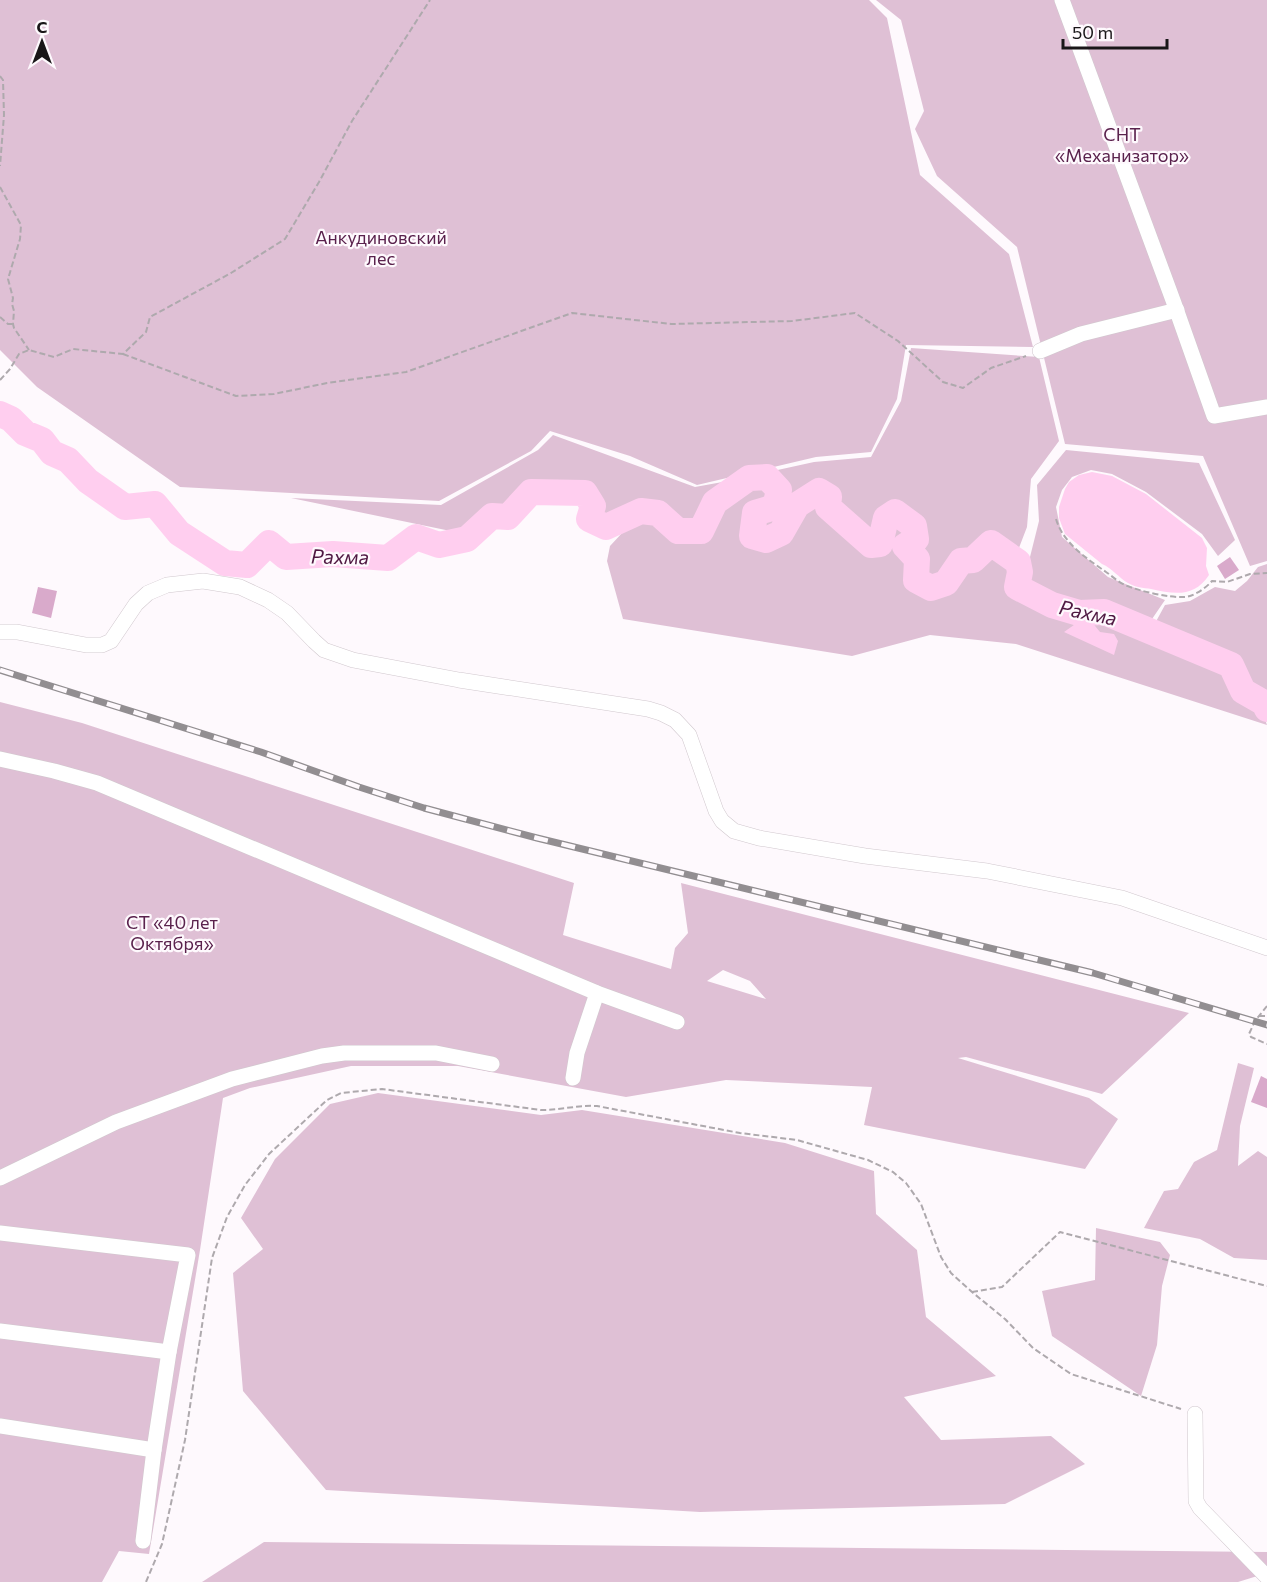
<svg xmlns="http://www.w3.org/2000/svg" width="1267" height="1582" font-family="Commissioner,sans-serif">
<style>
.green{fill:#dfc0d5;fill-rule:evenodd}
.water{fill:#ffceef}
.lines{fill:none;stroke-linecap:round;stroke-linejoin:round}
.river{stroke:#ffceef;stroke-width:26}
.building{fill:#d9aacb}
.minor-casing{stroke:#d1c8ce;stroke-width:16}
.path{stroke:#aea9ad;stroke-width:2;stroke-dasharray:6 3;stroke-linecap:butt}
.minor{stroke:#fff;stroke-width:15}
.rail-casing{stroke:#928e91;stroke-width:7}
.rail{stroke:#fef9fd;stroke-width:4.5;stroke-dasharray:14;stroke-linecap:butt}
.labels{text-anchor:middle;stroke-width:4.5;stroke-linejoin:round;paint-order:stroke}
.park-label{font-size:18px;fill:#5a224d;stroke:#fef9fd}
.water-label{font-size:20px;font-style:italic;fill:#4f1842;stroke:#fef9fd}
</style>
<rect width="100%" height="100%" fill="#fef9fd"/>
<!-- green -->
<g class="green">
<polygon points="0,0 869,0 887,18 920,175 1009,254 1033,347 906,345 897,399 871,452 816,457 697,485 630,456 550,431 531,451 439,501 180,487 37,387 0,350"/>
<polygon points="876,0 1267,0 1267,561 1250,566 1203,456 1065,444 1017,247 937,176 915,129 924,111 901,20"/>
<polygon points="911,348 1039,357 1059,441 1031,479 1027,527 1017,553 989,539 970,553 956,559 937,580 923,574 922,558 914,550 924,540 919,525 897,505 885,510 873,537 834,505 834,495 822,485 799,496 778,524 765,528 762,520 783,508 785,485 773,471 814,462 871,457 901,401"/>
<polygon points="553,435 695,487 739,479 706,504 695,525 680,525 658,507 637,505 607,520 595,516 598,505 589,488 528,488 505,511 489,512 465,534 291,498 441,505 538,450"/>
<polygon points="1066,450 1199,463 1235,540 1218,556 1202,534 1146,492 1112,474 1091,470 1072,477 1062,490 1056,507 1062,537 1108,577 1165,600 1152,619 1088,604 1057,600 1027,583 1029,561 1039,521 1037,485"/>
<polygon points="755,485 769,492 766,503 749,510 747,540 768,545 784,539 803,508 820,502 821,509 869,549 885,547 895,521 908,537 899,547 910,561 912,581 926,591 941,592 964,565 976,564 993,550 1014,568 1013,591 1075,616 1104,619 1227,670 1237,692 1260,706 1267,725 1016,644 930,635 852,656 623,619 607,561 610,546 636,518 656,519 678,538 705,537 722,503"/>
<polygon points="1267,564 1267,702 1245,688 1233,661 1153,627 1165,605 1190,601 1215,587 1235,591 1247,581 1258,567"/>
<path d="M 0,702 L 82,723 L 574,883 L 563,935 L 671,969 L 675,948 L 688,933 L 681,883 L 1189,1013 L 1102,1094 L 966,1057 L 958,1058 L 1089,1098 L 1118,1119 L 1085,1169 L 864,1125 L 872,1087 L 726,1080 L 626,1097 L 458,1066 L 351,1066 L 250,1088 L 223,1098 L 200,1250 L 149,1554 L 119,1551 L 102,1582 L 0,1582 ZM 723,970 L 750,981 L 766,999 L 707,981 Z"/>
<polygon points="1238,1063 1254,1068 1240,1126 1238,1166 1258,1151 1267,1157 1267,1260 1234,1258 1200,1239 1144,1228 1164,1191 1178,1189 1194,1162 1217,1150"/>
<polygon points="378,1093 541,1115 582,1110 785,1143 874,1171 876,1214 917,1250 926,1317 996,1376 904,1397 941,1440 1051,1436 1085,1464 1005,1504 700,1512 326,1490 243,1391 233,1273 263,1249 241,1218 275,1159 330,1104"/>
<polygon points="1096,1228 1160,1242 1170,1255 1162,1286 1157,1345 1141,1396 1052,1336 1042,1291 1095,1280"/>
<polygon points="264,1542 1267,1552 1267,1573 1238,1582 202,1582"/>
</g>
<!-- water -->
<g class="water">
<path d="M 1092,472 L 1112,476 L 1146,494 L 1202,538 L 1207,548 L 1206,566 L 1209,575 C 1194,598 1174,594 1151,589 C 1144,588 1134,587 1128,583 C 1119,578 1112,568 1102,564 L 1065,534 L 1059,518 L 1059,507 L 1065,489 L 1069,482 L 1079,475 Z"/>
<polygon points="1081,620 1091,621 1100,632 1114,634 1118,641 1114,655 1064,632"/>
</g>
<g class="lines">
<!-- river -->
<polyline class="river" points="0,414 11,419 25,433 42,440 52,453 68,460 88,481 125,507 155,504 179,533 225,563 247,565 269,543 286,557 333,554 388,558 416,537 439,545 467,539 492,516 508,517 531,492 585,493 593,506 589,519 606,527 641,511 658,513 678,531 701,531 715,502 749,478 767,477 779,490 775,507 755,513 752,536 766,540 781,533 797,505 819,491 829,497 828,507 871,545 880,544 886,518 895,512 914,526 916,539 905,546 917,559 916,580 931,588 946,583 961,561 973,560 991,543 1018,562 1020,572 1017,587 1052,605 1079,613 1104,612 1231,665 1243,691 1264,703 1267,709"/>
</g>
<!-- building -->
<g class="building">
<polygon points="1230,557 1239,570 1225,579 1217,566"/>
<polygon points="38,587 57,591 51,618 32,613"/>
<polygon points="1261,1076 1267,1079 1267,1108 1251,1102"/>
</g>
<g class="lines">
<defs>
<g id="minor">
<polyline points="1062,0 1174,303 1214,416 1267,407"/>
<polyline points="1040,351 1081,334 1177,310"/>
<polyline points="0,632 17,632 86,645 102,645 111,641 136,604 148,593 167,585 203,581 240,587 268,600 287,613 314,641 324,650 353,660 459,680 648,709 661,713 675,720 689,735 716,811 722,821 734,831 759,838 865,856 987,871 1122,898 1267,948"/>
<polyline points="0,759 54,771 97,783 597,993 677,1022"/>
<polyline points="573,1078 577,1053 597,993"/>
<polyline points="0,1178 116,1122 232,1079 322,1056 344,1053 436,1053 492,1064"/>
<polyline points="0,1233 188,1255 169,1352 154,1450 143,1541"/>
<polyline points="0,1331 169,1352"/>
<polyline points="1195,1414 1196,1501 1200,1508 1267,1577"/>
<polyline points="0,1426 154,1450"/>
</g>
</defs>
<!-- minor casing -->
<use href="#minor" class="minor-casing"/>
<!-- path -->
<g class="path">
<polyline points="0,76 3,80 4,115 0,166"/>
<polyline points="0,187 21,225 20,239 8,279 13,298 12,304 14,311 13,324 14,328 29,350"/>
<polyline points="0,317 8,324 13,324"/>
<polyline points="123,354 236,396 274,394 327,383 406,372 572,313 671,324 792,321 855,313 898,341 943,382 963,388 991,368 1026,356"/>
<polyline points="0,380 10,369 19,354 29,350 54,357 73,349 123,354 146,332 150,317 231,273 285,239 319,182 352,121 430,0"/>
<path d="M 1056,519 C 1063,543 1086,558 1106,572 C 1112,576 1118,582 1125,585 C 1138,591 1170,598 1184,597 C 1193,597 1206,588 1212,581 L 1227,582 L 1250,574 L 1267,573"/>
<polyline points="1267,1006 1255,1021 1249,1034 1251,1037 1267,1044"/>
<polyline points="1259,1016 1267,1016"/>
<polyline points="972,1292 1002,1287 1060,1232 1267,1286"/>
<path d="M 146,1582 L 162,1544 L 185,1440 L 212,1258 L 227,1217 L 245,1185 L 269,1154 L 327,1100 L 341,1093 L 382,1089 L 541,1110 C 560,1110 578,1105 597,1106 L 740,1133 L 797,1140 L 868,1160 L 893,1172 L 906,1183 L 921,1204 L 941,1257 L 951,1273 L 972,1292 L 1005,1319 L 1033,1348 L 1071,1374 L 1181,1409"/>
</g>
<!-- minor -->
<use href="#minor" class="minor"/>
<defs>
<polyline id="rail" points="0,670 261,752 359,787 424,808 537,838 1093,973 1267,1025"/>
</defs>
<!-- rail casing -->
<use href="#rail" class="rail-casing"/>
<!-- rail -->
<use href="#rail" class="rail"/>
</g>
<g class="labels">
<!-- park labels -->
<g class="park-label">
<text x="1122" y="141">СНТ<tspan x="1122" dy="21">«Механизатор»</tspan></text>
<text x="381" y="244">Анкудиновский<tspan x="381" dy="21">лес</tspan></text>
<text x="172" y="929">СТ «40 лет<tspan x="172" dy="21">Октября»</tspan></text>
</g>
<!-- water labels -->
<g class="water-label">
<text transform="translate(340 557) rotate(1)" y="7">Рахма</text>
<text transform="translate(1088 613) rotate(12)" y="7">Рахма</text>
</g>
</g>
<!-- north arrow -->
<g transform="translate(42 42)" stroke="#fef9fd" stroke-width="4.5" paint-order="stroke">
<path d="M0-4.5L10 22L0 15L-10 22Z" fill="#191618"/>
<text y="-9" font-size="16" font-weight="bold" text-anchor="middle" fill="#191618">С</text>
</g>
<!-- scale -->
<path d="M1063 39v9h104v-9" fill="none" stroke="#191618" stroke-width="3"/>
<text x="1072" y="39" font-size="18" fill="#191618" stroke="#fef9fd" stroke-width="4.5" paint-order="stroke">50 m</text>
</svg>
